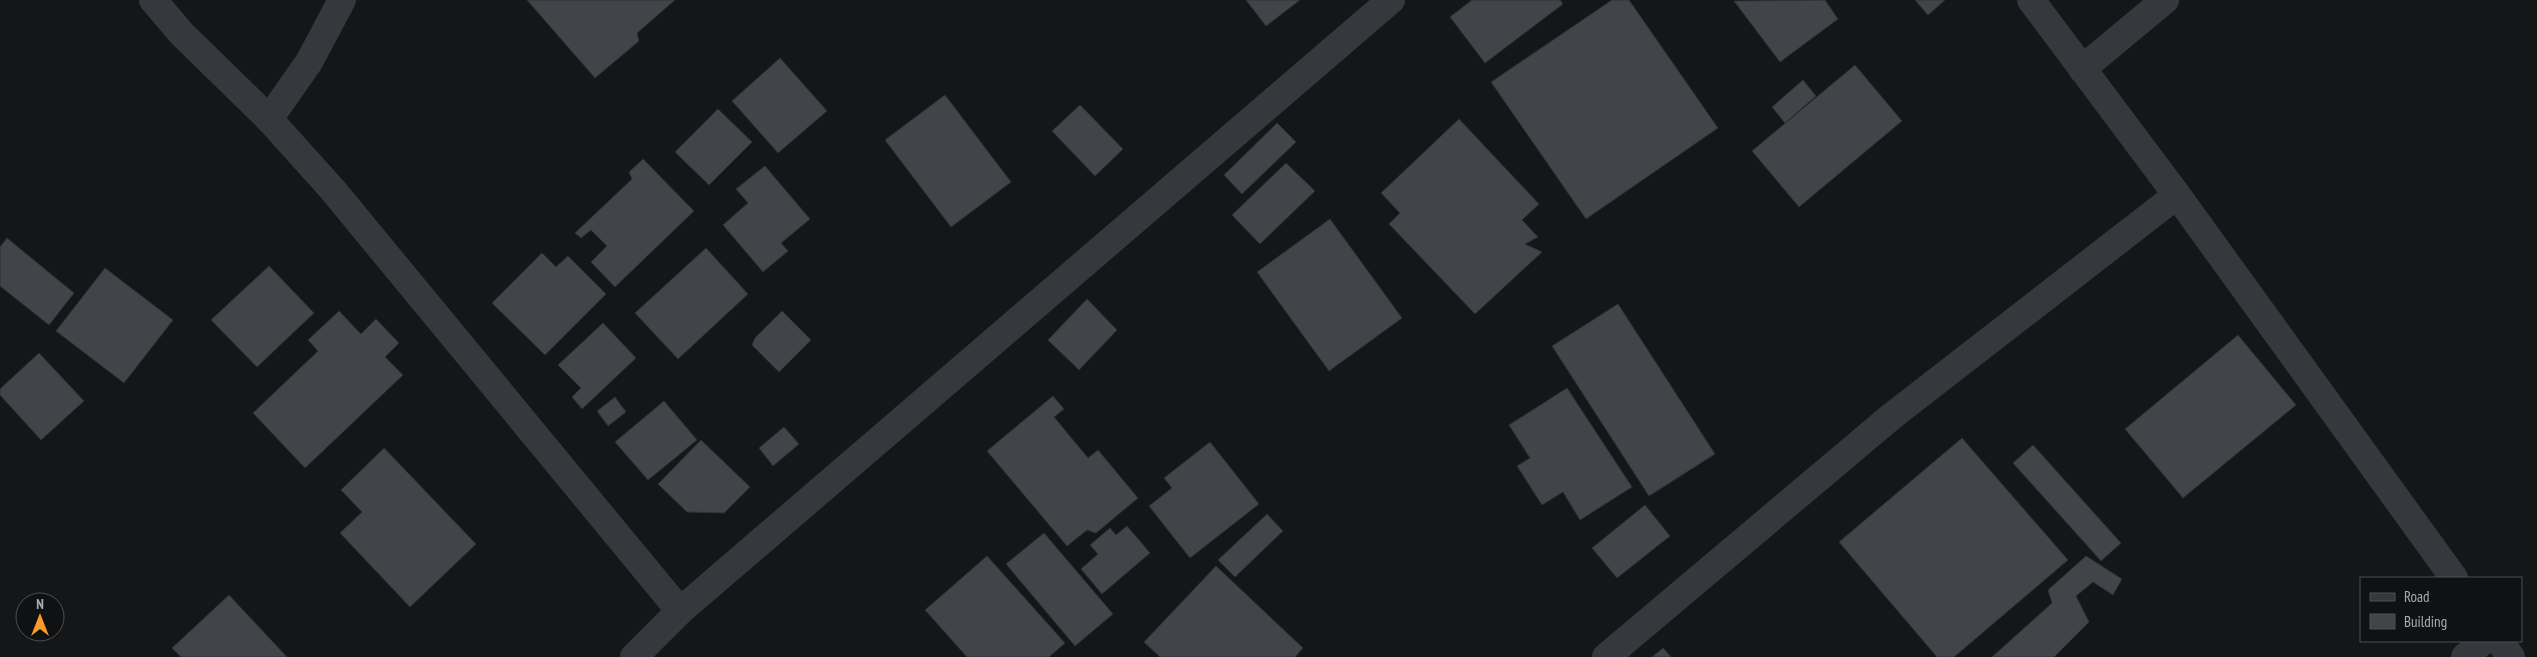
<svg xmlns="http://www.w3.org/2000/svg" width="2537" height="657" font-family="'PT Sans Narrow',sans-serif">
<style>
.building{fill:#414448;stroke:#2f3034}
.lines{fill:none;stroke-linecap:round;stroke-linejoin:round}
.minor{stroke:#36383d;stroke-width:28}
</style>
<rect width="100%" height="100%" fill="#151617"/>
<!-- building -->
<g class="building">
<polygon points="527,0 675,0 637,33 639,41 595,78"/>
<polygon points="1246,0 1300,0 1266,26"/>
<polygon points="1472,0 1560,0 1563,4 1485,63 1450,17"/>
<polygon points="1612,0 1629,0 1718,128 1586,219 1491,82"/>
<polygon points="1825,0 1838,19 1780,62 1734,1"/>
<polygon points="1915,0 1945,0 1928,15"/>
<polygon points="780,58 827,111 778,153 732,101"/>
<polygon points="1855,65 1902,121 1799,207 1752,151"/>
<polygon points="1803,80 1816,96 1785,123 1772,107"/>
<polygon points="945,95 1011,182 951,227 885,140"/>
<polygon points="1080,105 1123,149 1095,176 1052,131"/>
<polygon points="718,109 752,142 709,185 675,152"/>
<polygon points="1459,119 1539,204 1522,220 1538,237 1525,244 1542,252 1475,314 1389,224 1400,213 1381,193"/>
<polygon points="1277,123 1296,142 1242,194 1224,175"/>
<polygon points="643,159 694,211 615,287 591,262 607,246 591,230 581,238 575,233 632,179 629,172"/>
<polygon points="1286,163 1315,191 1260,244 1232,215"/>
<polygon points="765,166 810,219 781,243 788,251 763,272 723,225 748,203 736,189"/>
<polygon points="1330,219 1402,318 1329,371 1257,272"/>
<polygon points="7,238 74,293 49,325 0,286 0,247"/>
<polygon points="706,248 748,294 678,359 635,313"/>
<polygon points="542,253 556,267 568,256 606,294 545,355 492,303"/>
<polygon points="269,266 314,313 257,367 211,320"/>
<polygon points="105,268 173,320 124,383 56,331"/>
<polygon points="1087,299 1117,330 1079,370 1048,340"/>
<polygon points="1618,304 1715,454 1649,496 1552,346"/>
<polygon points="339,311 361,334 376,319 399,343 385,357 403,375 305,468 253,413 318,351 308,340"/>
<polygon points="782,311 811,340 779,372 752,345 755,338"/>
<polygon points="603,323 636,358 582,409 572,397 581,388 558,365"/>
<polygon points="2238,335 2296,405 2183,498 2125,429"/>
<polygon points="39,353 84,401 41,440 0,395 0,389"/>
<polygon points="1567,388 1632,487 1580,520 1563,492 1542,505 1517,466 1530,458 1509,425"/>
<polygon points="1053,396 1064,409 1054,417 1088,458 1098,450 1138,498 1096,533 1087,530 1067,546 987,451"/>
<polygon points="615,397 626,412 608,426 597,411"/>
<polygon points="664,401 697,440 648,480 615,442"/>
<polygon points="784,427 799,444 773,466 759,448"/>
<polygon points="1962,438 2068,560 1954,657 1937,657 1839,542"/>
<polygon points="701,440 750,487 724,513 687,512 658,484"/>
<polygon points="1210,442 1259,504 1190,558 1149,506 1172,488 1164,478"/>
<polygon points="2033,445 2121,543 2101,561 2013,463"/>
<polygon points="384,448 476,544 410,607 340,533 362,512 341,490"/>
<polygon points="1645,505 1670,536 1617,578 1592,548"/>
<polygon points="1267,514 1283,531 1235,577 1218,560"/>
<polygon points="1127,526 1150,553 1102,594 1081,569 1098,554 1090,545 1110,528 1116,535"/>
<polygon points="1044,533 1113,614 1075,646 1006,564"/>
<polygon points="987,556 1065,643 1049,657 967,657 925,610"/>
<polygon points="2086,556 2122,579 2113,595 2093,582 2076,596 2089,622 2054,657 1992,657 2052,603 2048,590"/>
<polygon points="1216,566 1303,648 1295,657 1160,657 1144,642"/>
<polygon points="229,595 287,657 181,657 172,648"/>
<polygon points="1663,648 1671,657 1652,657"/>
</g>
<g class="lines">
<!-- minor -->
<g class="minor">
<polyline points="153,0 182,34 269,119 332,189 680,611"/>
<polyline points="2031,0 2177,195 2454,578"/>
<polyline points="2082,69 2165,0"/>
<polyline points="269,119 309,62 342,0"/>
<polyline points="2499,641 2511,657"/>
<polyline points="634,657 680,611 1391,0"/>
<polyline points="1606,657 1892,416 2177,195"/>
<polyline points="2465,657 2483,641"/>
</g>
</g>
<!-- legend -->
<rect x="2360" y="577" width="162" height="65" fill="#101112" stroke="#4c5054"/>
<rect x="2370" y="593" width="25" height="8" fill="#36383d" stroke="#4c5054"/>
<text x="2404" y="602" font-size="15" fill="#a6aeb8">Road</text>
<rect x="2370" y="614" width="25" height="15" fill="#414448" stroke="#4c5054"/>
<text x="2404" y="627" font-size="15" fill="#a6aeb8">Building</text>
<!-- north arrow -->
<g transform="translate(40 617)"><circle r="24" fill="#101112" stroke="#4c5054"/>
<path d="M0-4L9 19L0 12L-9 19Z" fill="#fc9b29"/>
<text y="-8" font-size="14" font-weight="bold" text-anchor="middle" fill="#a6aeb8">N</text>
</g>
</svg>
